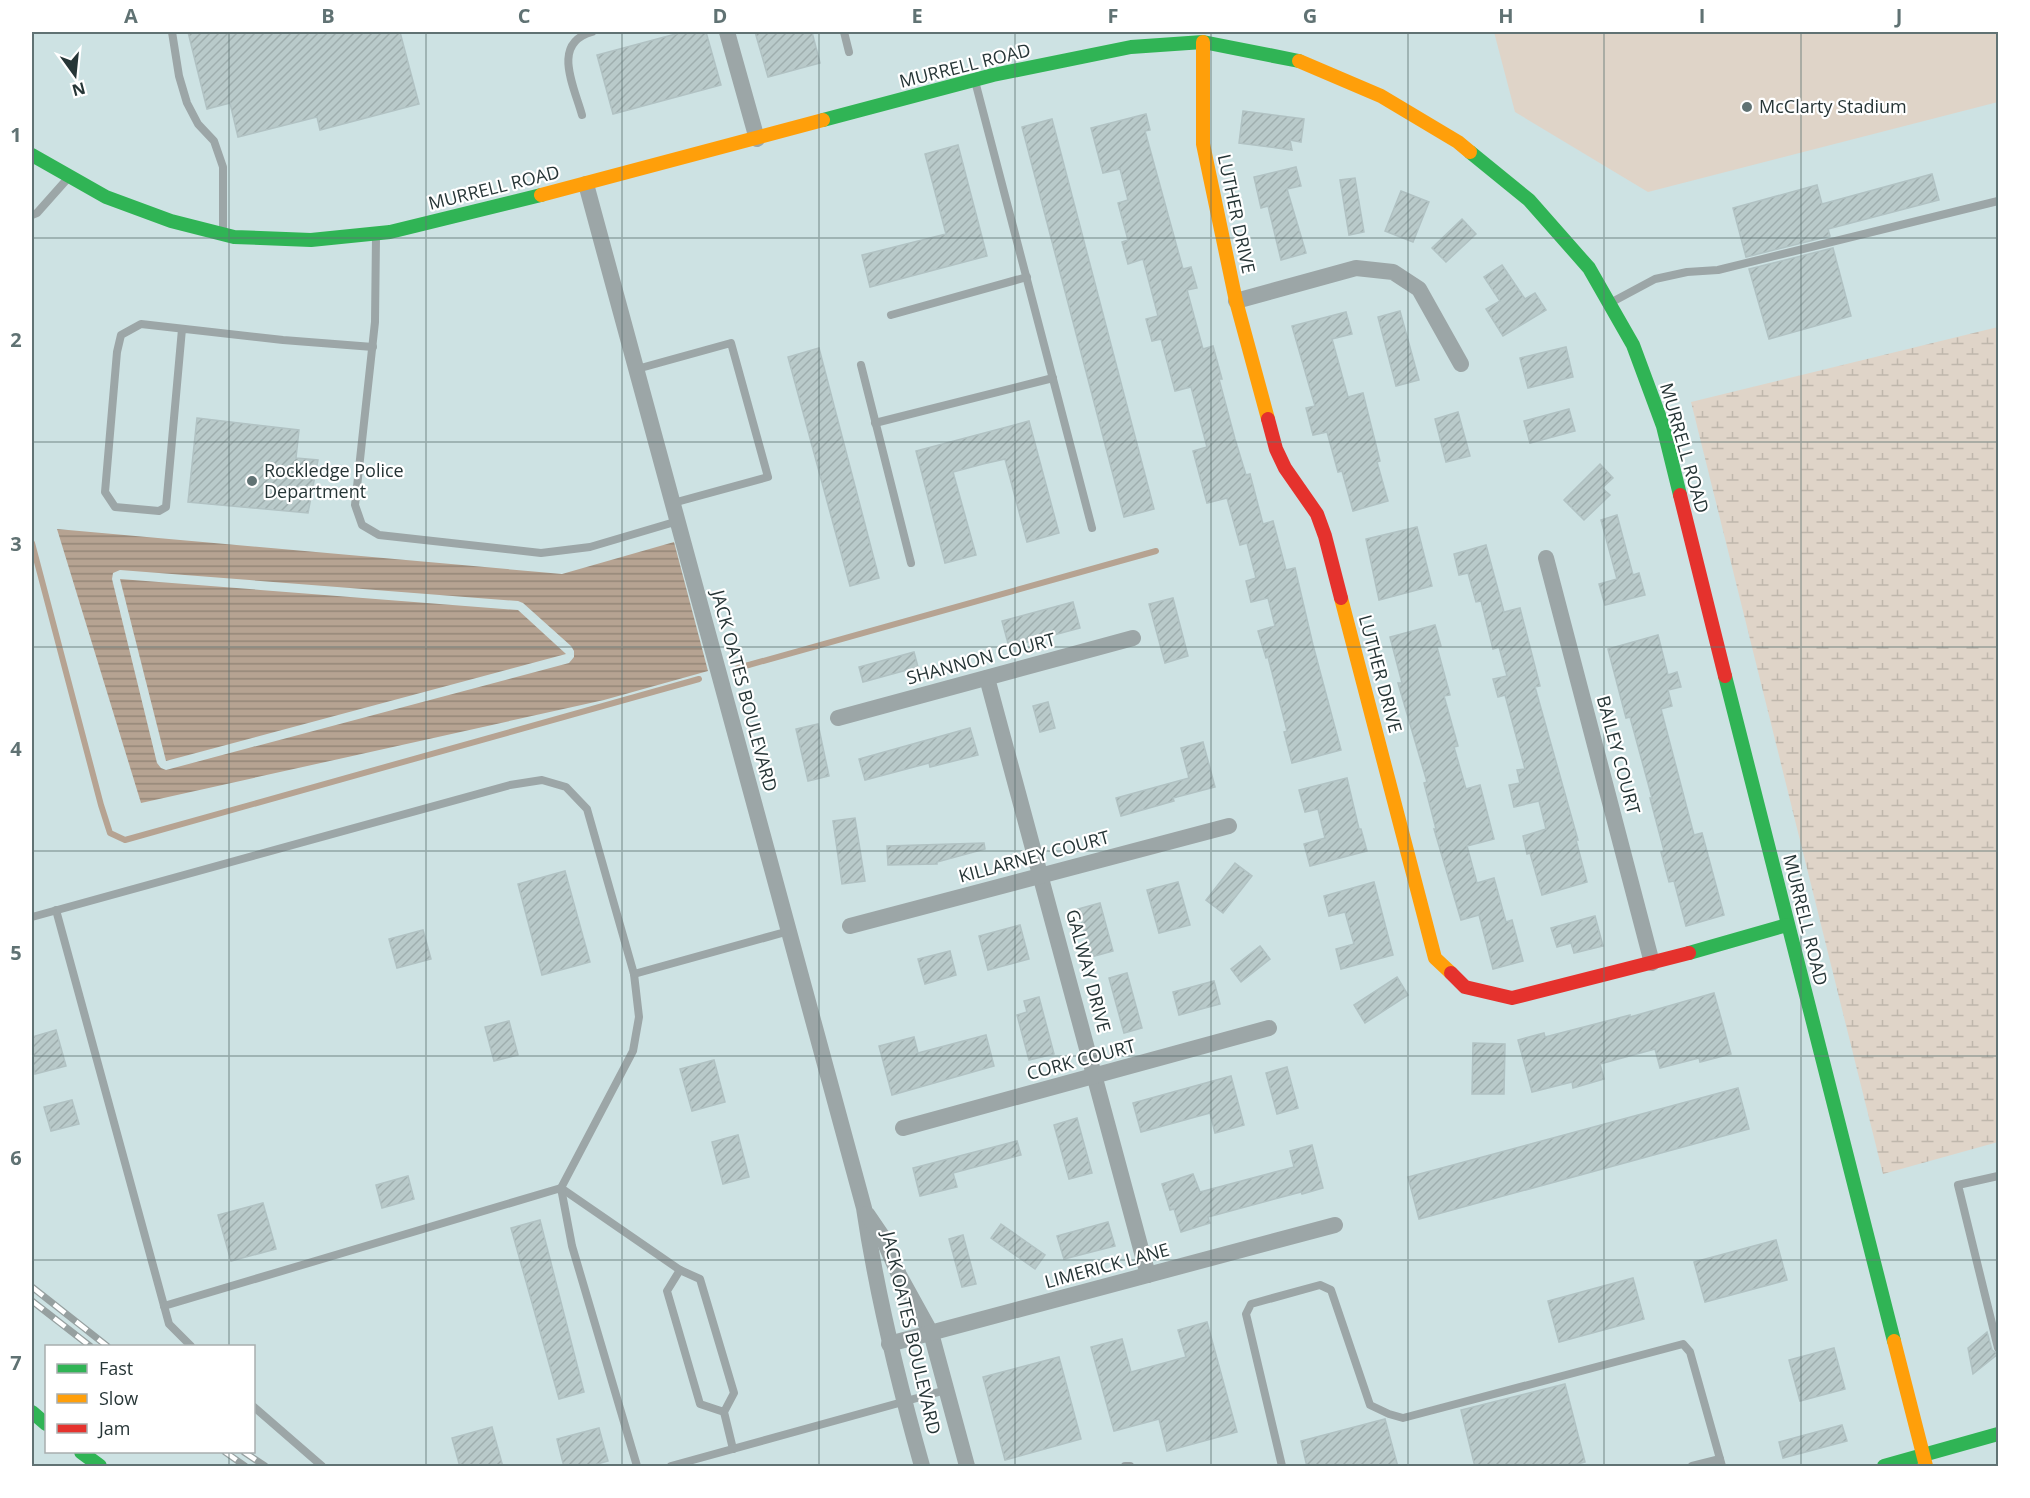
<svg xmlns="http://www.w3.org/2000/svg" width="2030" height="1498" font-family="'Open Sans',sans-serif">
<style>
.wetland{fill:url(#wetland-marsh)}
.pitch{fill:#dfd4c8}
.water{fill:url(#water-rules);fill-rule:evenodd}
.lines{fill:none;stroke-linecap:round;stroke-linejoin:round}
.stream{stroke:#b6a392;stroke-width:6}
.building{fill:url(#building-hatch);stroke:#b1c2c3;stroke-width:1.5}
.lane{stroke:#9ca6a7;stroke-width:8}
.street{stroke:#9ca6a7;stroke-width:16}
.fast{stroke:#30b455;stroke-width:14}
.slow{stroke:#ff9f0a;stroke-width:14}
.jam{stroke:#e5322d;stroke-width:14}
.rail-casing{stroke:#96a0a0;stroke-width:7}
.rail{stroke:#fff;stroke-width:4.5;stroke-dasharray:14;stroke-linecap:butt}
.grid{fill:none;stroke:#607273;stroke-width:1.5;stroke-opacity:0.55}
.poi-dot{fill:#607273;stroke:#fff;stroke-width:2}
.labels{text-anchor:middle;stroke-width:4.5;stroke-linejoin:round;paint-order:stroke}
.street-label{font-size:18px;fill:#263536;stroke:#fff}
.poi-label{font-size:18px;fill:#263536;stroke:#fff;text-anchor:start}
.neatline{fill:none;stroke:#607273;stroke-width:2}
.grid-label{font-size:20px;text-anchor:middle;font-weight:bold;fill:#607273}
</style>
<defs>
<pattern id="wetland-marsh" width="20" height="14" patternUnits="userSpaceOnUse" patternTransform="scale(1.5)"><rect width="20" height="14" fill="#dfd4c8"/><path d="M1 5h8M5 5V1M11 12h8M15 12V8" fill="none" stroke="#bfb7ac"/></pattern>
<pattern id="water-rules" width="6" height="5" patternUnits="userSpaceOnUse" patternTransform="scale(1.5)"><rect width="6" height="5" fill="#b6a392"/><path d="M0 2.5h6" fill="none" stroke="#948678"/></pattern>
<pattern id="building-hatch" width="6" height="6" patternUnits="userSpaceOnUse" patternTransform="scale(1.5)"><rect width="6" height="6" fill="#b9caca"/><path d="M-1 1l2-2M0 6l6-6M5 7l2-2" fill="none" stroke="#9faeae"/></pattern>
</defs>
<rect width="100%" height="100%" fill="#cde2e3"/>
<!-- wetland -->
<polygon class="wetland" points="1998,327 1998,1142 1883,1174 1691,402"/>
<!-- pitch -->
<polygon class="pitch" points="1494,32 1998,32 1998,102 1648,192 1515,112"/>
<!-- water -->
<g class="water">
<path d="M 57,529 L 562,574 L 674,542 L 708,671 L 604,700 L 141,803 ZM 120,570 L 518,601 L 523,603 L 571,646 L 574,651 L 574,657 L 569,663 L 166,770 L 161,768 L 157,763 L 112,579 L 113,573 Z"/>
<polygon points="120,579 518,610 566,654 166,761"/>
</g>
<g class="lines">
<!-- stream -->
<g class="stream">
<polyline points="32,543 101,805 110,833 125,840 699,679"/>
<polyline points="738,668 1156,551"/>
</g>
</g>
<!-- building -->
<g class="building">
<polygon points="188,32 400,32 419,104 320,130 317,117 238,137 230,103 207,109"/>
<polygon points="683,32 706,32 721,85 613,114 597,55"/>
<polygon points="755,32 812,32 820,63 768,77"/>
<polygon points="1243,111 1304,119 1301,142 1290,140 1292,150 1239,143"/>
<polygon points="1146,114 1150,130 1145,131 1183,269 1191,267 1197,288 1187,290 1203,349 1213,346 1222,379 1219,379 1235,439 1246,475 1250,474 1263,524 1273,521 1286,570 1295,568 1313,645 1341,750 1292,763 1284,732 1287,731 1268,657 1266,658 1258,631 1275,626 1268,598 1251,602 1246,581 1256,578 1247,543 1240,545 1227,498 1207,503 1193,451 1207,447 1191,387 1175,391 1161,339 1152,341 1146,319 1158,316 1143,259 1128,264 1122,242 1128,240 1118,203 1128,200 1120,169 1103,173 1091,128"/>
<polygon points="1052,119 1154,509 1124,517 1022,127"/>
<polygon points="958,145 987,256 870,287 862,255 946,234 925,154"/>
<polygon points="1296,167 1301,186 1287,189 1306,253 1281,260 1268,206 1261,208 1254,177"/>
<polygon points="1932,174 1939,200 1828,229 1830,236 1746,257 1733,208 1817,185 1822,204"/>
<polygon points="1355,178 1364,232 1349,235 1340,180"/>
<polygon points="1401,191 1429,202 1413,242 1385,231"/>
<polygon points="1462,219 1476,234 1446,262 1432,248"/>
<polygon points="1833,248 1851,316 1769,339 1749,269"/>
<polygon points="1502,265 1525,299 1535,293 1546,310 1503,336 1486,309 1500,301 1484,277"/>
<polygon points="1400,311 1419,380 1396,386 1378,317"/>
<polygon points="1346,312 1352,334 1332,339 1348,397 1363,393 1380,461 1377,462 1388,501 1353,511 1342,471 1338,472 1327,432 1313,435 1306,408 1315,406 1292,326"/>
<polygon points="1566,347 1573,377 1528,388 1520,358"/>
<polygon points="819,348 879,578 850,586 788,357"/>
<polygon points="1569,409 1575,431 1530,443 1524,421"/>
<polygon points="1458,412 1470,456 1446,462 1435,419"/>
<polygon points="197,418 299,430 296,458 318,460 308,513 188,502"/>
<polygon points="1029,421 1059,533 1027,542 1005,459 983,464 953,472 976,555 945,563 916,451"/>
<polygon points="1600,464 1613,478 1602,488 1610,495 1584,520 1564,500"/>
<polygon points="1617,515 1633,575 1639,573 1645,595 1605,605 1599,584 1617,579 1601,520"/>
<polygon points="1417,527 1432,586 1379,600 1366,539"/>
<polygon points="1486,545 1504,612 1520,608 1540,686 1535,687 1578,840 1576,840 1587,882 1542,895 1530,853 1527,854 1523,836 1546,829 1539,801 1514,807 1509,785 1520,783 1517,770 1525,769 1505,695 1498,697 1493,679 1507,676 1499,647 1493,649 1481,601 1476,602 1468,573 1459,575 1454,554"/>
<polygon points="1173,598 1188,656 1165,663 1149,604"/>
<polygon points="1073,602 1080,628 1009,647 1002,621"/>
<polygon points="1435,625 1441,646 1437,647 1450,695 1444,696 1458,746 1454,747 1466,789 1480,785 1494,839 1467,846 1477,883 1494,878 1506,922 1512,920 1523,961 1493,969 1479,915 1461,920 1434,829 1436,829 1424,783 1427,782 1398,683 1402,683 1390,637"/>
<polygon points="1658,635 1668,675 1677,672 1681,687 1668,690 1672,706 1661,709 1694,835 1702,833 1724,915 1686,926 1674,881 1669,882 1661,852 1664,851 1650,798 1652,798 1630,717 1626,718 1608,649"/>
<polygon points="914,652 918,667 863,682 859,667"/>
<polygon points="1048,702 1055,728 1040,732 1033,706"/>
<polygon points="818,724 829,776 808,781 796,729"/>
<polygon points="970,728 978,755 930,767 929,763 865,780 859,759"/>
<polygon points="1203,742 1215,787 1173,798 1174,801 1121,816 1116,798 1189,778 1181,748"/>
<polygon points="1347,778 1359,829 1361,829 1367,851 1310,866 1304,844 1325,838 1318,809 1305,812 1299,790"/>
<polygon points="855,818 865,881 842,884 833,821"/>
<polygon points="984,843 985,849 937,862 937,864 888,865 887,846"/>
<polygon points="1235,863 1252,876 1223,913 1206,900"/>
<polygon points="565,871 590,962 542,975 518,884"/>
<polygon points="1178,882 1190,925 1159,933 1147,890"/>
<polygon points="1374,882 1393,955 1341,969 1336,949 1354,944 1345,912 1329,916 1324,896"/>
<polygon points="1100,903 1113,951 1091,957 1078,909"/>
<polygon points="1595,916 1603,946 1574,953 1571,943 1557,947 1551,928"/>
<polygon points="1020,925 1029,959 988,970 979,936"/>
<polygon points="423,930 431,959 397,968 389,939"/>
<polygon points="1260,946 1270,959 1241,982 1231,969"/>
<polygon points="950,951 956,975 925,984 918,959"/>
<polygon points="1127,973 1142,1028 1124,1033 1109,978"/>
<polygon points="1397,977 1408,995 1365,1023 1354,1005"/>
<polygon points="1214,981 1220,1004 1179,1015 1173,992"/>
<polygon points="1714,993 1731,1054 1700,1062 1699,1058 1660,1068 1655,1049 1600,1064 1604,1079 1573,1088 1572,1082 1532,1092 1518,1040 1544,1033 1545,1037 1630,1015 1630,1017"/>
<polygon points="1039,997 1054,1054 1029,1060 1017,1015 1027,1012 1024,1001"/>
<polygon points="509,1021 518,1055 494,1061 485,1027"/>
<polygon points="56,1030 66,1066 35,1074 32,1059 32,1037"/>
<polygon points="986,1035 994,1066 892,1095 879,1046 914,1037 918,1053"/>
<polygon points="1473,1043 1505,1044 1504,1094 1472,1094"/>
<polygon points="714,1060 725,1102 692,1111 680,1069"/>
<polygon points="1287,1067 1298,1108 1277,1114 1266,1073"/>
<polygon points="1231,1076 1244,1125 1215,1133 1210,1113 1141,1132 1133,1103"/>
<polygon points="1738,1088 1749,1129 1419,1219 1408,1177"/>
<polygon points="72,1100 79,1124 51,1131 44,1107"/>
<polygon points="1077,1118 1092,1173 1069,1179 1054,1125"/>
<polygon points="738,1135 749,1177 723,1184 712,1142"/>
<polygon points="1017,1141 1021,1155 953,1173 957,1187 920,1196 913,1168"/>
<polygon points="1312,1145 1323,1188 1302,1194 1301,1192 1208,1217 1210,1223 1181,1232 1174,1209 1170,1210 1162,1184 1193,1174 1200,1192 1294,1167 1290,1151"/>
<polygon points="408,1176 414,1199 382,1208 376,1185"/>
<polygon points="263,1203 276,1249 231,1261 218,1215"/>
<polygon points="540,1220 584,1392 559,1399 511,1228"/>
<polygon points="1108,1222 1115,1246 1064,1259 1057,1236"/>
<polygon points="1001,1224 1045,1255 1035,1269 991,1238"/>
<polygon points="963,1235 976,1284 962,1287 949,1239"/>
<polygon points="1776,1240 1787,1280 1705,1302 1694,1262"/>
<polygon points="1633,1278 1644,1319 1559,1342 1548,1301"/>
<polygon points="1207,1322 1237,1432 1167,1451 1159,1419 1114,1431 1091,1347 1122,1339 1131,1372 1186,1357 1178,1330"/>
<polygon points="1987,1332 1992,1350 1998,1354 1973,1374 1968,1348"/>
<polygon points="1834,1348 1845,1389 1800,1401 1789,1360"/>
<polygon points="1059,1357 1081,1439 1005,1460 983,1377"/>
<polygon points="1565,1384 1585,1462 1567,1467 1475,1467 1461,1410"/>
<polygon points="1385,1419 1398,1467 1307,1467 1301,1441"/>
<polygon points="1842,1425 1847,1441 1783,1458 1779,1442"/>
<polygon points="492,1427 503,1467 460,1467 452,1438"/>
<polygon points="599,1428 608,1461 587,1467 564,1467 557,1439"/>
</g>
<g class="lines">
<!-- lane -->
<g class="lane">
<polyline points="172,32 179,76 187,103 198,124 214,141 223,167 223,231"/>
<polyline points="844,32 849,52"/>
<polyline points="975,81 1092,528"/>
<path d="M 582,115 C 574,86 551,43 592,32"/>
<polyline points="32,215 37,213 69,177"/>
<polyline points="376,237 375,322 355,505 362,525 379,535 541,553 590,547 678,521"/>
<polyline points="1612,302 1655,279 1687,272 1718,270 1998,201"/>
<polyline points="891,315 1027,277"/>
<polyline points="182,329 166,507 159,511 115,507 105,492 117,352 121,335 141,324 283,340 373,347"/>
<polyline points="861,365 911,563"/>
<polyline points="637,369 731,343 768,477 673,503"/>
<polyline points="875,423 1053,378"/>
<polyline points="56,910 169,1324 191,1346"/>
<polyline points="32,917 510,785 542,780 566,787 587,809 634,974 639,1017 633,1051 561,1188 680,1270 700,1279 734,1393 724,1412 733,1449"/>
<polyline points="634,974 789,931"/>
<polyline points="1998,1176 1958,1185 1998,1348"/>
<polyline points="680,1270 667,1291 700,1404 724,1412"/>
<polyline points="164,1306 561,1188 572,1246 637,1466"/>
<polyline points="254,1407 322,1466"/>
<polyline points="671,1466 946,1390"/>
<polyline points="1125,1466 1130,1466"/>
<polyline points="1282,1466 1246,1314 1251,1304 1320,1285 1331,1290 1370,1405 1389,1414 1403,1418 1683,1344 1690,1352 1722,1466"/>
<polyline points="1692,1466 1720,1459"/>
</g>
<!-- street -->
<g class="street">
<polyline points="727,32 757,139"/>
<path d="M 586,184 L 864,1208 C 877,1296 898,1381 922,1466"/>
<polyline points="1236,301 1356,268 1393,272 1419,289 1461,364"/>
<polyline points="1546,558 1652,963"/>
<polyline points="987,678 1148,1275"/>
<polyline points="838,718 1133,638"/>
<polyline points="850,926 1229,826"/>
<polyline points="903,1128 1269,1028"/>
<polyline points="867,1214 882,1236 899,1275 931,1333 967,1466"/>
<polyline points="889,1344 1335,1225"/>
</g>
<!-- fast -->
<g class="fast">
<polyline points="823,120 993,75 1131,47 1203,42 1299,61"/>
<polyline points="1470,152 1529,200 1589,268 1633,345 1663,426 1680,495"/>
<polyline points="32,155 106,197 171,221 234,237 311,240 390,232 541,195"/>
<polyline points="1725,676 1894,1341"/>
<polyline points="1689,953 1787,925"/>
<polyline points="32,1412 46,1424"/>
<polyline points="81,1452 100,1466"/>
<polyline points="1884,1466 1998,1434"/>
</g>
<!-- slow -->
<g class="slow">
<polyline points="1203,42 1203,144 1236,301 1268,419"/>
<polyline points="1299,61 1381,96 1458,142 1470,152"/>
<polyline points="541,195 823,120"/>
<polyline points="1341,598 1435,958 1451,973"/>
<polyline points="1894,1341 1926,1466"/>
</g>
<!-- jam -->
<g class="jam">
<polyline points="1268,419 1276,449 1285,468 1317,514 1325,536 1341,598"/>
<polyline points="1680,495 1725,676"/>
<polyline points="1451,973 1465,987 1512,998 1689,953"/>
</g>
<defs>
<g id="rail">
<polyline points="32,1287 107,1346"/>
<polyline points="32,1301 90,1346"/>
<polyline points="225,1452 245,1466"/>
<polyline points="244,1452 265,1466"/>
</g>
</defs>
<!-- rail casing -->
<use href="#rail" class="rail-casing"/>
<!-- rail -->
<use href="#rail" class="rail"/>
</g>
<!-- grid -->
<path class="grid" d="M 229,32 L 229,1346M 426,32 L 426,1466M 622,32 L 622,1466M 819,32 L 819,1466M 1015,32 L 1015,1466M 1211,32 L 1211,1466M 1408,32 L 1408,1466M 1604,32 L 1604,1466M 1801,32 L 1801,1466M 32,238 L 1998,238M 32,442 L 1998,442M 32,647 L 1998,647M 32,851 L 1998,851M 32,1056 L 1998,1056M 32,1260 L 1998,1260M 229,1452 L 229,1466"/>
<!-- markers -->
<g class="poi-dot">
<circle cx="1747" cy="107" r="6"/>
<circle cx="252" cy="481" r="6"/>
</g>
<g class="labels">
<!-- street labels -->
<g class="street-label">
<text transform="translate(965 66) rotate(-14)" y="6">MURRELL ROAD</text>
<text transform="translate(494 188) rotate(-14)" y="6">MURRELL ROAD</text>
<text transform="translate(1236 214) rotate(78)" y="6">LUTHER DRIVE</text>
<text transform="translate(1684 448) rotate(74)" y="6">MURRELL ROAD</text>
<text transform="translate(981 659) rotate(-15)" y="6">SHANNON COURT</text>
<text transform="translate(1380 674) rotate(75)" y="6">LUTHER DRIVE</text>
<text transform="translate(744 691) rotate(75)" y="6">JACK OATES BOULEVARD</text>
<text transform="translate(1618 755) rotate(75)" y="6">BAILEY COURT</text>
<text transform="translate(1034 857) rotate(-15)" y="6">KILLARNEY COURT</text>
<text transform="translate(1805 920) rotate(76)" y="6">MURRELL ROAD</text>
<text transform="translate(1088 971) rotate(75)" y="6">GALWAY DRIVE</text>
<text transform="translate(1081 1060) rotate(-15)" y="6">CORK COURT</text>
<text transform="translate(1107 1266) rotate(-15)" y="6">LIMERICK LANE</text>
<text transform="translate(911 1333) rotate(77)" y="6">JACK OATES BOULEVARD</text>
</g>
<!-- poi labels -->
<g class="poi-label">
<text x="1759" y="113">McClarty Stadium</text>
<text x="264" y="477">Rockledge Police<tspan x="264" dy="21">Department</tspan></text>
</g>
</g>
<!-- border -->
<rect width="2030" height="1498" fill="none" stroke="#ffffff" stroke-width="66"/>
<!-- legend -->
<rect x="45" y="1345" width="210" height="108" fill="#ffffff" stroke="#a8aeaf" stroke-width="1.5"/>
<rect x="57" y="1364" width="30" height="9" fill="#30b455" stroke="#a8aeaf" stroke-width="1.5"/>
<text x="99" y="1375" font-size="18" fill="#263536">Fast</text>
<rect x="57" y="1394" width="30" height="9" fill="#ff9f0a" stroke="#a8aeaf" stroke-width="1.5"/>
<text x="99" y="1405" font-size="18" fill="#263536">Slow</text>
<rect x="57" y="1424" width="30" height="9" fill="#e5322d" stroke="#a8aeaf" stroke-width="1.5"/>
<text x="99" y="1435" font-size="18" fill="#263536">Jam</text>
<!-- north arrow -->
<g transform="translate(75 75) rotate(165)" stroke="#ffffff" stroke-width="4.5" paint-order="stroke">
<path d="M0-4.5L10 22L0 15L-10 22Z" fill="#263536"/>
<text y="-9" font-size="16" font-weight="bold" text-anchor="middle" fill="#263536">N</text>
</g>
<rect x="33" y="33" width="1964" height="1432" class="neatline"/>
<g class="grid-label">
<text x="131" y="23">A</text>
<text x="328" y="23">B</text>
<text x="524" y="23">C</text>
<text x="720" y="23">D</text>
<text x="917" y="23">E</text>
<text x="1113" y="23">F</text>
<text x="1310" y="23">G</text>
<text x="1506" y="23">H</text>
<text x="1702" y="23">I</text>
<text x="1899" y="23">J</text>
<text x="16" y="142">1</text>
<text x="16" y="347">2</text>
<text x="16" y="551">3</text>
<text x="16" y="756">4</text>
<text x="16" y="960">5</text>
<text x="16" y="1165">6</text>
<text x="16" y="1370">7</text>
</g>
</svg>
